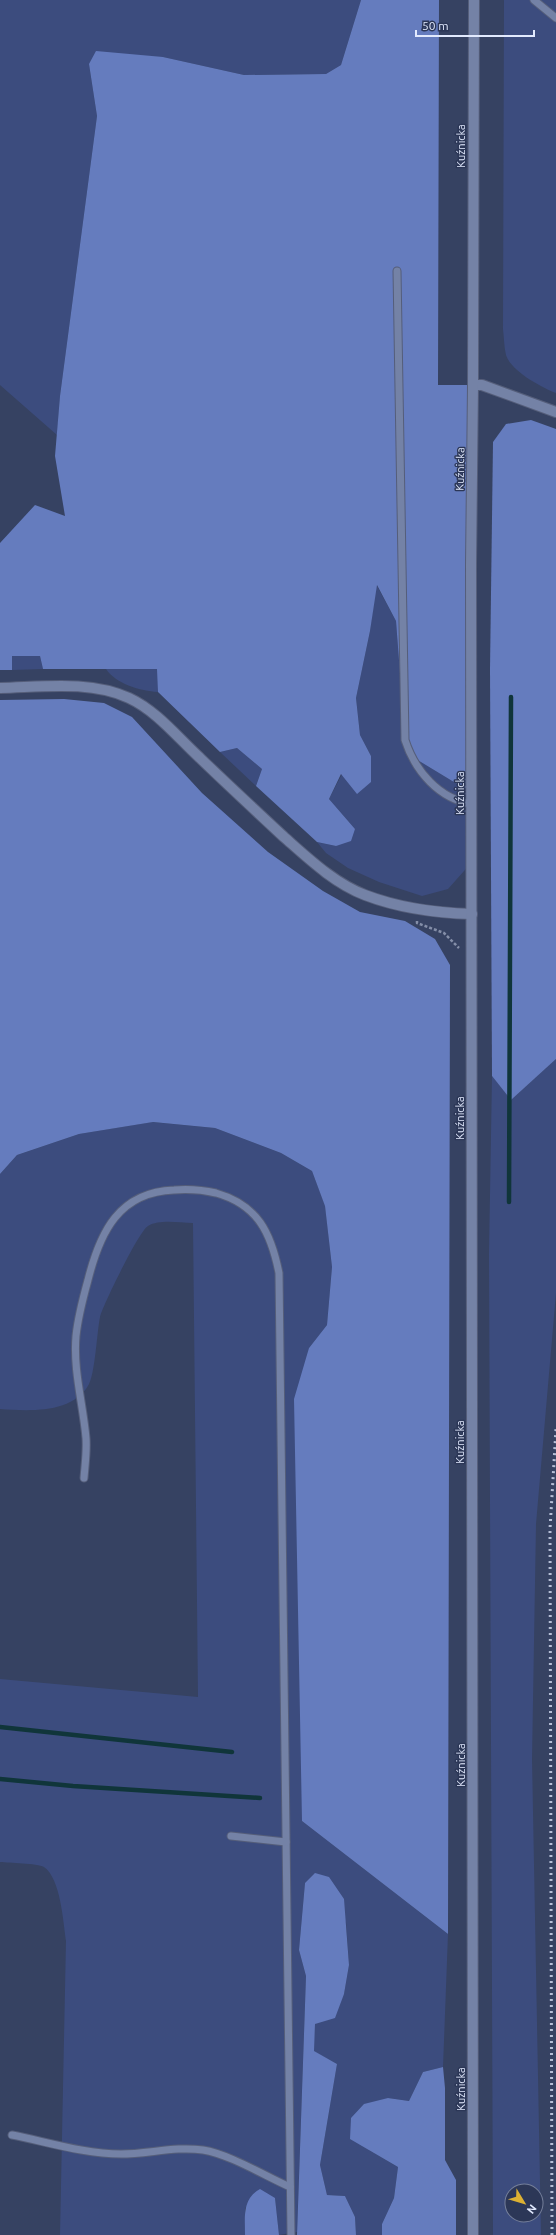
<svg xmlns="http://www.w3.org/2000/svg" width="556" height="2235" font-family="Ubuntu,sans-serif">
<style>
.green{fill:#3c4c7e;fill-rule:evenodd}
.forest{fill:#657cbe}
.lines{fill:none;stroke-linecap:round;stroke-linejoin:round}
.stream{stroke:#10353a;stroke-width:4.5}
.service-casing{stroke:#555e7a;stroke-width:9}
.minor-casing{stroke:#555e7a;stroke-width:12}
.tertiary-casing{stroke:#555e7a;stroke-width:12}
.path{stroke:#848ea8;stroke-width:2.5;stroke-dasharray:3 2;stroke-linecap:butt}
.service{stroke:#7482a6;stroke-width:7}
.minor{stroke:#7482a6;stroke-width:10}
.tertiary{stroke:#7482a6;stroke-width:10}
.rail{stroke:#b6bfd6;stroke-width:3;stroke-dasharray:2 4;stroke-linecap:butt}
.labels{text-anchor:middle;stroke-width:3;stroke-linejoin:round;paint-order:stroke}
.street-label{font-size:11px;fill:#e2eafe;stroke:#2c3757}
</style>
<rect width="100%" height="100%" fill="#364262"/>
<!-- green -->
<g class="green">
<polygon points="0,0 361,0 341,65 326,74 244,75 163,57 89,64 97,116 60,396 57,435 0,385"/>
<path d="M 504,0 L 556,0 L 556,393 C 541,387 511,371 506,355 C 504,347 504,337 503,329 Z"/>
<polygon points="376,584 396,621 406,753 472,793 472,862 448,889 422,896 379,882 348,868 326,853 317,842 336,846 355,829 329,799 342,774 349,782 371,756 360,735 356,698 370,631"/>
<polygon points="12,656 40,656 43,669 12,670"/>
<path d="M 106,669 L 158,669 L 158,692 C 140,691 116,684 106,669 Z"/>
<polygon points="237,748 262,769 256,786 220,752"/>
<path d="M 556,1059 L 556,1293 L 536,1524 L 532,1759 L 541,2235 L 493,2235 L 489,1254 L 492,1076 L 511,1100 ZM 512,2191 L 536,2191 L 536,2215 L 512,2215 Z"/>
<path d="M 152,1122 L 215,1128 L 281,1153 L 312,1171 L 325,1205 L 332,1267 L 327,1325 L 309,1348 L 302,1821 L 448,1934 L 443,2067 L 423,2072 L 409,2101 L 388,2098 L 369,2150 L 398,2167 L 394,2198 L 382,2224 L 382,2235 L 356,2235 L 355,2217 L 345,2196 L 327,2195 L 320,2165 L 337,2064 L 313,2051 L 315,2024 L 344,1994 L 349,1965 L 346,1922 L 305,1883 L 299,1950 L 306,1976 L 297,2232 L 279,2235 L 275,2198 L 245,2208 L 245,2235 L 60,2235 L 66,1941 C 63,1922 61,1879 44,1867 C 37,1863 9,1863 0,1862 L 0,1679 L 198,1697 L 193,1223 C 179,1223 160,1219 148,1226 C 139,1231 102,1307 100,1317 C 97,1332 95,1373 89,1384 C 73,1414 29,1411 0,1409 L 0,1174 L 17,1155 L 79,1134 Z"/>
</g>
<!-- forest -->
<g class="forest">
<polygon points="361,0 439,0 438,385 473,385 472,793 406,753 396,621 377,585 370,631 356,698 360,735 371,756 371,782 357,794 341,774 329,799 355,829 351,841 336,846 317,842 256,786 262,769 237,748 220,752 158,692 157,669 43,669 40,656 12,656 12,670 0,670 0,543 35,505 65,516 55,456 60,396 97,116 89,64 96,51 163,57 244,75 326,74 341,65"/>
<polygon points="531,420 556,429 556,1059 511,1100 492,1076 490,669 493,442 506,424"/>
<polygon points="64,699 104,703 132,717 202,793 268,852 323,891 360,912 405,921 435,939 450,965 448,1934 302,1821 294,1399 309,1348 327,1325 332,1267 325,1206 312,1171 281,1153 215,1128 153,1122 79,1134 17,1155 0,1174 0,700"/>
<polygon points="315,1873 329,1877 344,1899 349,1965 344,1994 335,2018 315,2024 314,2051 337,2064 320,2165 327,2195 345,2196 355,2217 356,2235 297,2235 306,1976 299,1950 305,1883"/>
<polygon points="443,2067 445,2088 445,2160 456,2180 456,2235 382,2235 382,2224 394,2198 398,2167 350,2139 351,2118 364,2104 388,2098 409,2101 423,2072"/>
<path d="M 260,2189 L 275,2198 L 279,2235 L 245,2235 C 245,2217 242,2199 260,2189 Z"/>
</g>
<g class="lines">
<!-- stream -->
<g class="stream">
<polyline points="509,1202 511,697"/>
<polyline points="0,1727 232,1752"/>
<polyline points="0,1779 73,1786 260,1798"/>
</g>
<defs>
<g id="service">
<polyline points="534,0 556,18"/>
<path d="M 397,271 L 405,740 C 415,771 439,799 472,804"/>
<path d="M 84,1478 C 85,1465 87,1451 86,1438 C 83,1404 73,1370 76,1336 C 78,1317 83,1298 88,1280 C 100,1232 119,1192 174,1190 C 187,1189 203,1190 216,1193 C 258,1205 271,1233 279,1273 L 291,2235"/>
<polyline points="231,1836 286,1842"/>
<path d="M 12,2135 C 47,2142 85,2154 121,2154 C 148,2154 176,2146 203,2150 C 229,2154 265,2176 290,2187"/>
</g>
<path id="minor" d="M 0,688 C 42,687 90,680 129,698 C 157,711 178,738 200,758 C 228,785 256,811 284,837 C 309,859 334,883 365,895 C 399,908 436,913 472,914"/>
<g id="tertiary">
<polyline points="473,385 482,385 556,412"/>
<polyline points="473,2235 471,565 473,385 474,0"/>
</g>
</defs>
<!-- service casing -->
<use href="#service" class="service-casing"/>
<!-- minor casing -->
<use href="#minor" class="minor-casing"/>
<!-- tertiary casing -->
<use href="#tertiary" class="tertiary-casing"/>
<!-- path -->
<polyline class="path" points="417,921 417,923 444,933 459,948"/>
<!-- service -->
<use href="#service" class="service"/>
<!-- minor -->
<use href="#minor" class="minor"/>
<!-- tertiary -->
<use href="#tertiary" class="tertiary"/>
<!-- rail -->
<polyline class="rail" points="552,2235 550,1529 556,1429"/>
</g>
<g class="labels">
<!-- street labels -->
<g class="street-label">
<text transform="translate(461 146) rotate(-90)" y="4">Kuźnicka</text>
<text transform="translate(460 469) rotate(-89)" y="4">Kuźnicka</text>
<text transform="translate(460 793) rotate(-90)" y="4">Kuźnicka</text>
<text transform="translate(460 1118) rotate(-90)" y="4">Kuźnicka</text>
<text transform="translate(460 1442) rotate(-90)" y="4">Kuźnicka</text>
<text transform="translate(461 1765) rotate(-90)" y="4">Kuźnicka</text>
<text transform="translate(461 2089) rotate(-90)" y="4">Kuźnicka</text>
</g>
</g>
<!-- north arrow -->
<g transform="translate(524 2203) rotate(128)"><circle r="19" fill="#2c3757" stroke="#757f9a"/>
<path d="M0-3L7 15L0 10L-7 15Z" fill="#ddb133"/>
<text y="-6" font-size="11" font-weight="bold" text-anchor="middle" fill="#e2eafe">N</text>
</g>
<!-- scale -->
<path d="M416 30v6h118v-6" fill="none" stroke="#e2eafe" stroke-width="2"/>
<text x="422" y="30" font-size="12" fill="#e2eafe" stroke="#2c3757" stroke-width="3" paint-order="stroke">50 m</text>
</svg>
